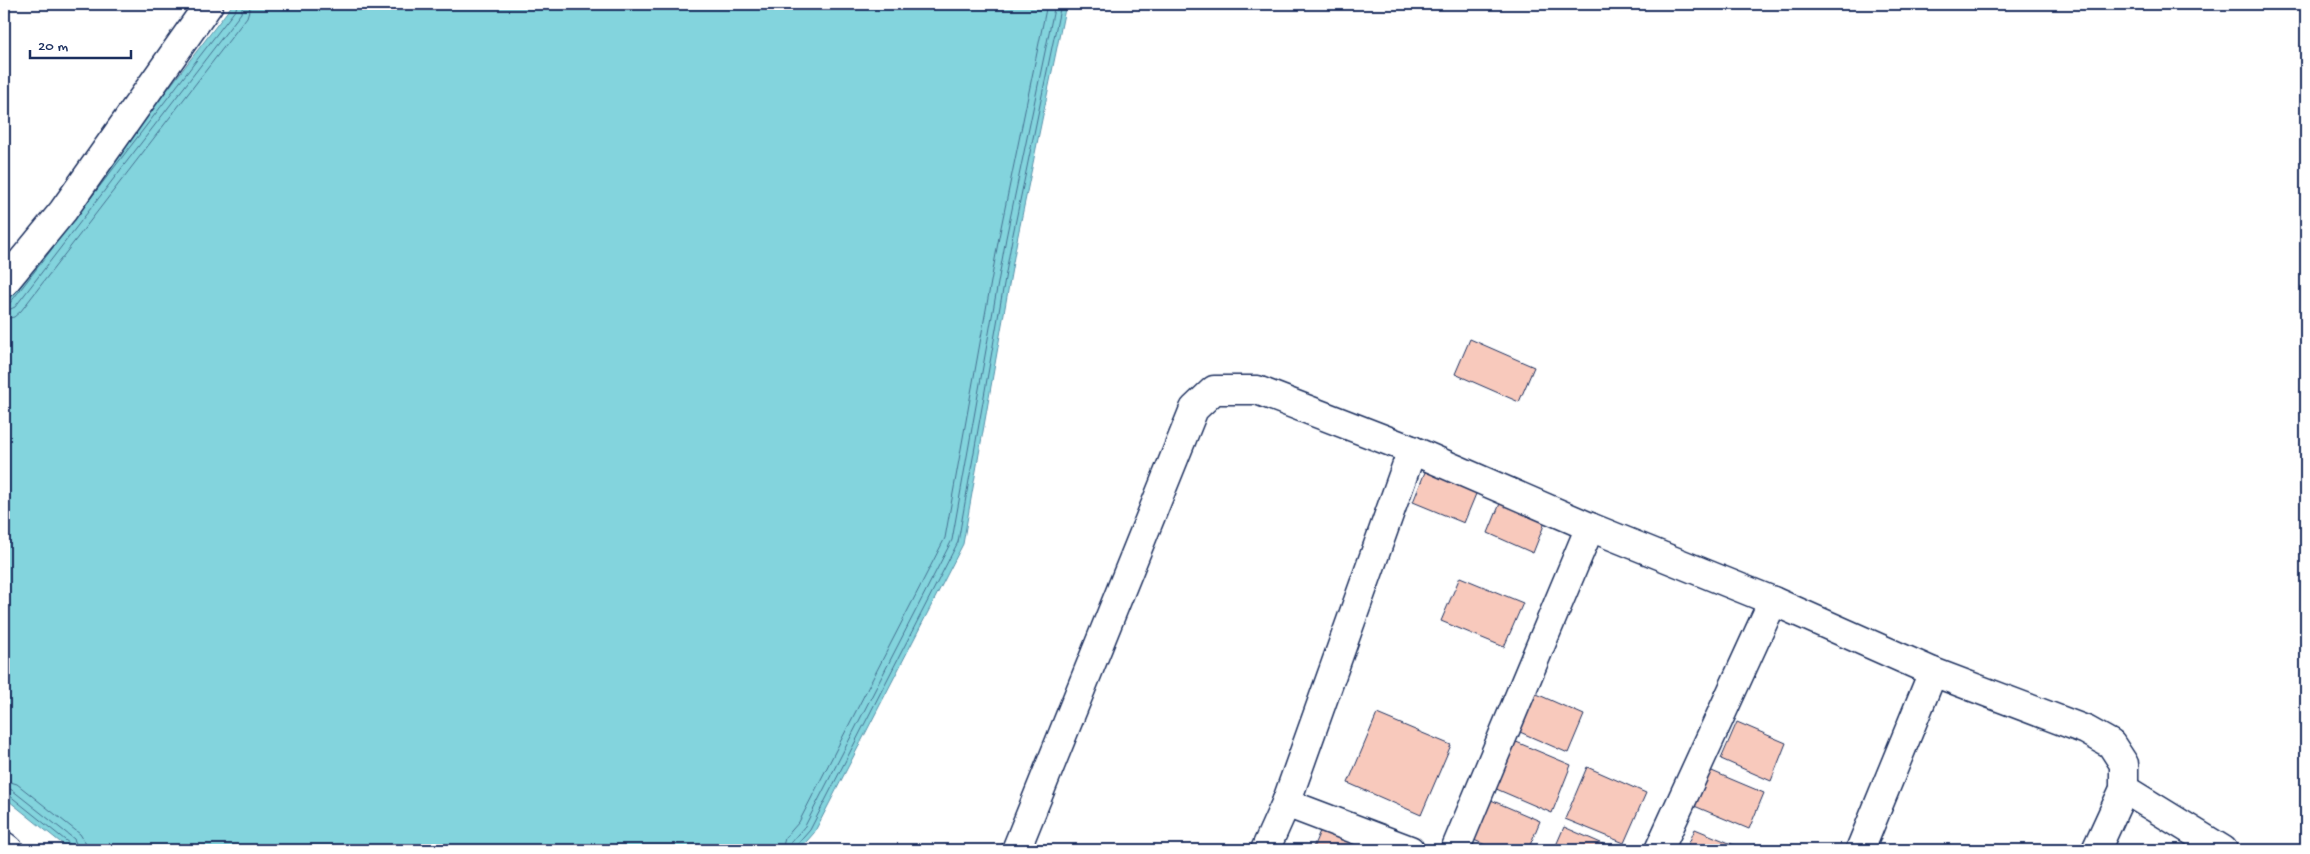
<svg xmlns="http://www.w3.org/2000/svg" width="2310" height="854" font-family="'Gochi Hand',sans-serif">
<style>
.water{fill:#83d4dd;stroke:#5992aa}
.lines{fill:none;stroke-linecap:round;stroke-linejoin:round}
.shore{stroke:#457191;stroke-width:1}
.building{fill:#f8c9bc;stroke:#1b2f5e}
.minor-casing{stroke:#1b2f5e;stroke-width:31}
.primary-casing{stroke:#1b2f5e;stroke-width:31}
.minor{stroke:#fff;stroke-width:28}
.primary{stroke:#fff;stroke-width:28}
</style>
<rect width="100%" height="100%" fill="#fff"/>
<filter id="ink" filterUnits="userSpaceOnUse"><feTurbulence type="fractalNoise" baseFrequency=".02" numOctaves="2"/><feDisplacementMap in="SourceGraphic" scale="10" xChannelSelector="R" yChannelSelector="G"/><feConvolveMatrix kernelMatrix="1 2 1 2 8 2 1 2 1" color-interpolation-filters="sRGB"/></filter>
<g filter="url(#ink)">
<!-- water -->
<polygon class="water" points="233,4 1066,4 1017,240 963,544 814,833 799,850 70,850 4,797 4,303"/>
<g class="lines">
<!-- shore -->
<g class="shore">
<polyline points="90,199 236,9 237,4"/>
<polyline points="4,305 10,303 55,245"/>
<polyline points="4,312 15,307 241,13 243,4"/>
<polyline points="4,319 14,317 21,311 247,17 251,4"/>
<polyline points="4,780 17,784 80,834 85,842 86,850"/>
<polyline points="4,787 12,790 74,839 79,850"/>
<polyline points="4,794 9,795 70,844 72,850"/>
<polyline points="782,850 785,838 799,822 945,538 999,237 1047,4"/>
<polyline points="789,850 791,842 805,826 952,540 1006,238 1055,4"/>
<polyline points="796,850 796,846 810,830 958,542 1012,239 1061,4"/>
</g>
</g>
<!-- building -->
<g class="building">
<polygon points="1470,339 1534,367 1519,402 1455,374"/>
<polygon points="1427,467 1478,489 1464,523 1413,502"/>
<polygon points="1501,501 1546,520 1533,553 1488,533"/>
<polygon points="1460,577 1523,603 1504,647 1441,621"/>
<polygon points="1530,691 1584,715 1568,753 1513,729"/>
<polygon points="1377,714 1451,745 1421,815 1348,783"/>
<polygon points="1737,722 1786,743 1771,781 1721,759"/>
<polygon points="1514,741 1571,765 1552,813 1494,788"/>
<polygon points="1587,767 1646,793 1624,843 1565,819"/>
<polygon points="1707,769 1764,793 1749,829 1692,805"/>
<polygon points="1484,797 1540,821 1528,850 1497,850 1467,837"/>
<polygon points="1323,824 1367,842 1364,850 1312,850"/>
<polygon points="1564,827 1617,850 1554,850"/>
<polygon points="1695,829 1744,849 1743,850 1686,850"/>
</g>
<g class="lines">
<defs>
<g id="minor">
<polyline points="4,283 63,211 209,4"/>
<polyline points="2124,789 2223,850"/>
<polyline points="1286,803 1410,850"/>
<polyline points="1016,850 1194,409 1214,390 1257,390 1412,450 1590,527 1773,601 1933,672 2086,730 2111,744 2124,764 2124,789 2096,850"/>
<polyline points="1265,850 1286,803 1412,450"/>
<polyline points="1455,850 1590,527"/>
<polyline points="1659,850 1773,601"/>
<polyline points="1860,850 1933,672"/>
</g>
<polyline id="primary" points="4,846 9,850"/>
</defs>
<!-- minor casing -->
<use href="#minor" class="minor-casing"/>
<!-- primary casing -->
<use href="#primary" class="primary-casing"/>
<!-- minor -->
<use href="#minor" class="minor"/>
<!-- primary -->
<use href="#primary" class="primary"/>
</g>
</g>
<!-- margin -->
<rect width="2310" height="854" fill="none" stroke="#fff" stroke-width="20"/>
<rect x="10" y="10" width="2290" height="834" fill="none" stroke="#1b2f5e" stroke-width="2" filter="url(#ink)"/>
<!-- scale -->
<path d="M30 50v8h101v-8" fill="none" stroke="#1b2f5e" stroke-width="2.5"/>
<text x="38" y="50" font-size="15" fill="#1b2f5e" stroke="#ffffff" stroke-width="4" paint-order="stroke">20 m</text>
</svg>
